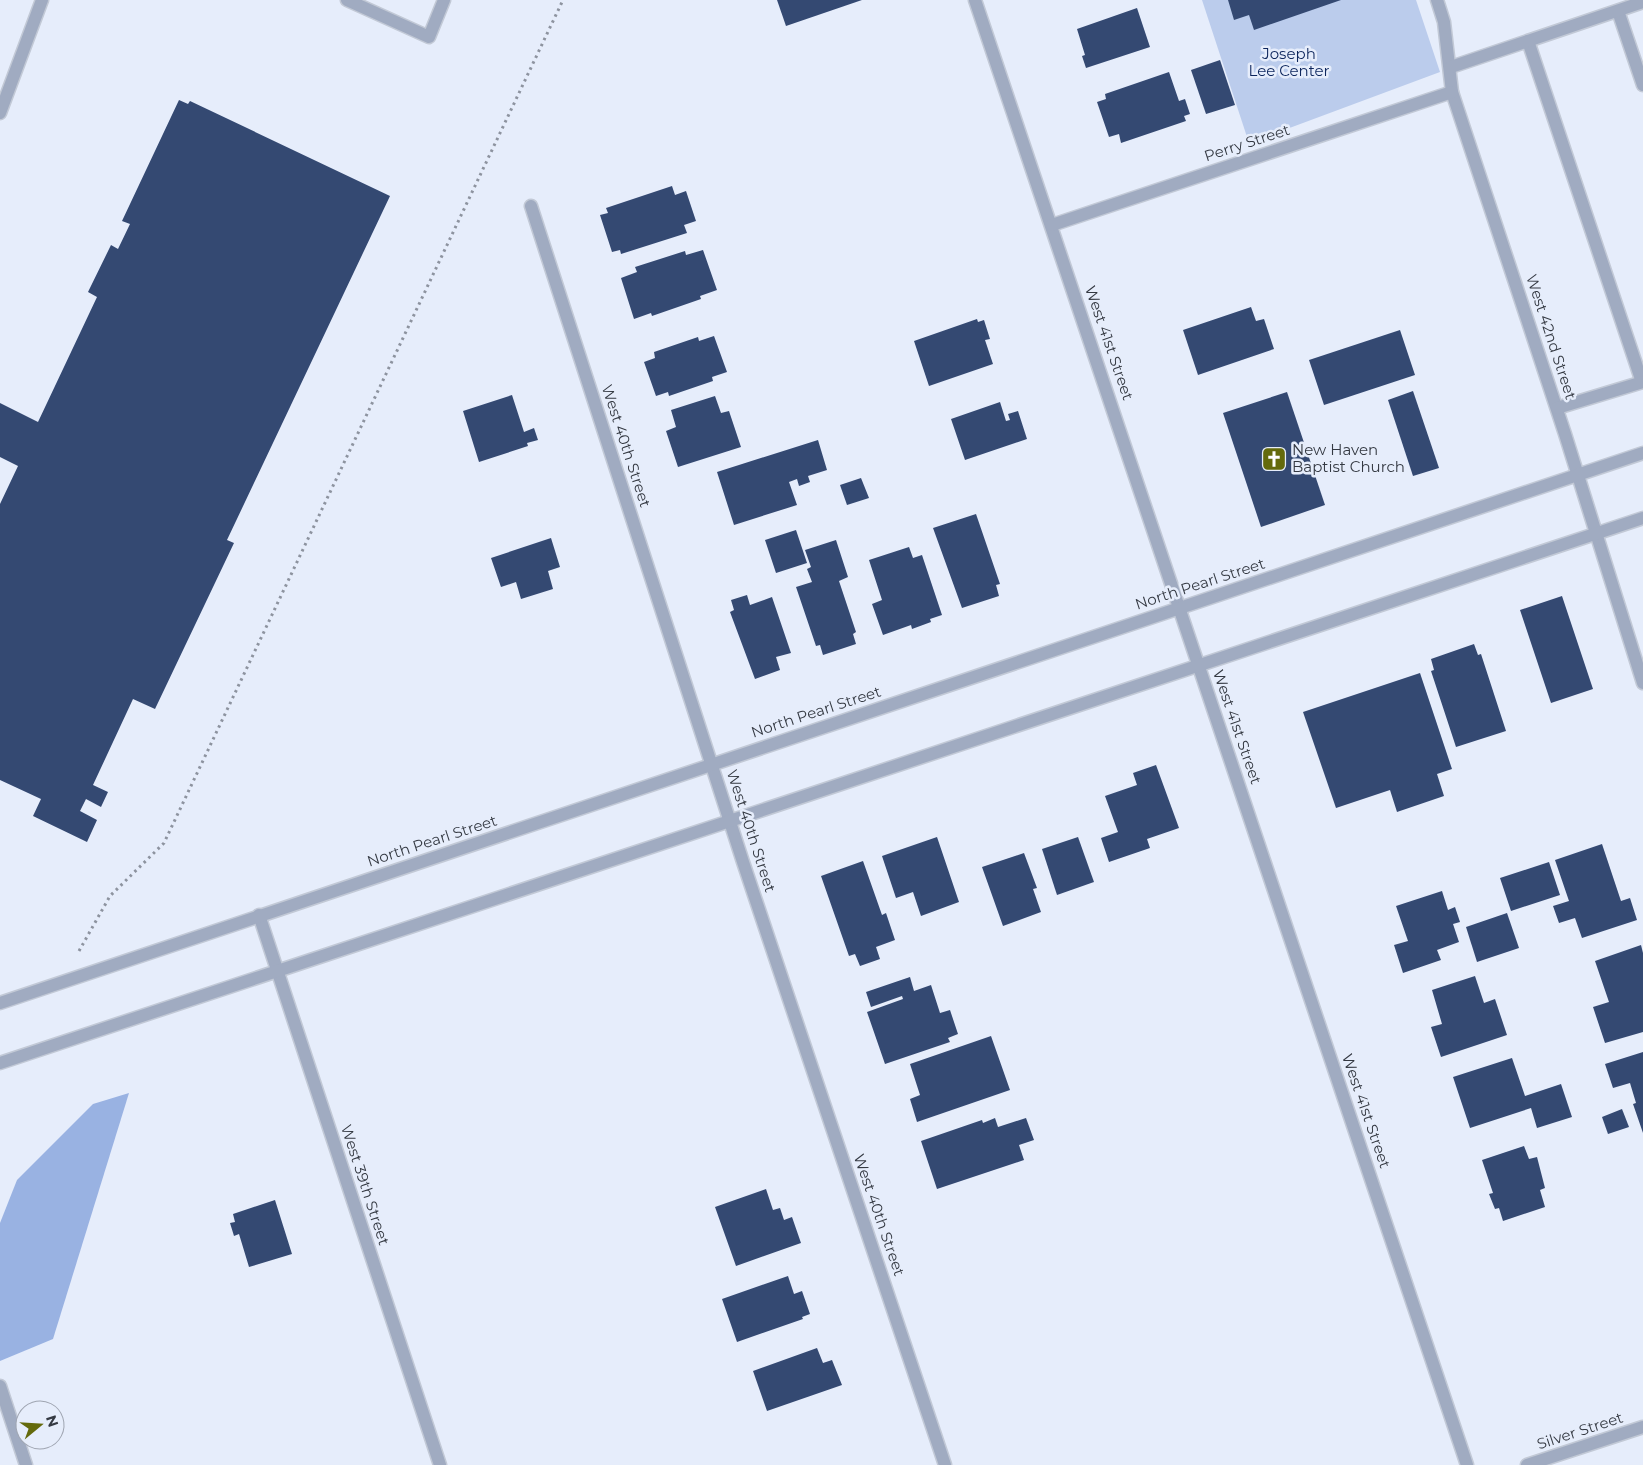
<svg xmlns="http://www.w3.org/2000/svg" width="1643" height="1465" font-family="Montserrat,sans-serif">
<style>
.green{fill:#bbccec}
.forest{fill:#99b2e2}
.building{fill:#344972}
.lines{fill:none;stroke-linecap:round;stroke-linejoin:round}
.minor-casing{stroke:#c2c9d6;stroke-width:15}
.path{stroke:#8d939f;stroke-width:3;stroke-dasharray:2.5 4;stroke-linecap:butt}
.minor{stroke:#a0abc1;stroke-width:12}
.labels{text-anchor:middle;stroke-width:5;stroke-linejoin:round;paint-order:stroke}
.park-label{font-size:15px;fill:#0d265d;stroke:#e6edfb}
.street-label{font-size:15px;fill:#343942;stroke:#e6edfb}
.poi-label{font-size:15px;fill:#343942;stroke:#e6edfb;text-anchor:start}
</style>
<rect width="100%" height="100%" fill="#e6edfb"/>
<!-- green -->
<polygon class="green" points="1202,0 1416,0 1440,72 1249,143"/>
<!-- forest -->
<polygon class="forest" points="129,1093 53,1339 0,1361 0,1223 17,1180 93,1104"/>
<!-- building -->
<g class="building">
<polygon points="777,0 862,0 786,26"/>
<polygon points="1228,0 1341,0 1254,30 1249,15 1234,20"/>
<polygon points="1137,8 1150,47 1086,68 1082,56 1085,55 1077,29"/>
<polygon points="1220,60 1235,105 1206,114 1191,70"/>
<polygon points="1169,72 1179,101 1185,99 1190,114 1184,116 1186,121 1121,143 1119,134 1109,137 1097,102 1106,99 1105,94"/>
<polygon points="179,100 188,104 190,101 390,196 227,540 234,543 155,709 133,699 93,785 108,792 101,807 86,799 80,811 97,820 87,842 33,816 41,799 0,780 0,504 18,466 0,457 0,403 38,422 97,297 88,292 111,245 118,249 130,224 122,221"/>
<polygon points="672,186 675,195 686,191 696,221 684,225 687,233 621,254 620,250 612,252 600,215 608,213 606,208"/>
<polygon points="703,250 717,290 700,296 701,299 652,316 651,313 634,319 621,278 637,272 635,267 685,251 686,255"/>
<polygon points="1251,307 1256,321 1264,319 1274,349 1198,375 1183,330"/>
<polygon points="977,319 978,322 984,320 990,339 985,340 993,364 929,386 914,341"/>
<polygon points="1400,330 1415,375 1324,405 1309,360"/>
<polygon points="714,336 727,372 712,377 713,381 669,396 668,392 656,396 644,362 655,358 654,352 698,337 699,341"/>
<polygon points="1413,391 1439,468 1413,476 1388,400"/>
<polygon points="1287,392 1325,505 1261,527 1223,413"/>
<polygon points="512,395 524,432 534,428 538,440 527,443 528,446 479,462 463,411"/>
<polygon points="715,396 721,413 729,411 741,447 678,467 666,431 676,427 671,410"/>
<polygon points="1000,402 1006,421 1010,420 1008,414 1018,411 1027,439 965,460 951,419"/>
<polygon points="818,440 827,470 808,476 810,482 799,486 797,479 789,482 797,505 734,525 717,472"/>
<polygon points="861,478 869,498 847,505 840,485"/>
<polygon points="976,514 1000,584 996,585 999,596 962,608 933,528"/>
<polygon points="796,530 807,563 776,573 765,540"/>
<polygon points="551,538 560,567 548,571 553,589 521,599 516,582 501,587 491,558"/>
<polygon points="836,540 848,577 839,581 856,632 853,634 856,644 823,655 820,645 816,646 796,587 812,582 807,569 811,567 805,550"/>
<polygon points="909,547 913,558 922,555 942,615 930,619 931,622 912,629 911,625 883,635 872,604 882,600 869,560"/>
<polygon points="747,595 750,605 772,597 791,653 776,657 780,670 755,679 730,612 734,610 731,600"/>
<polygon points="1562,596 1593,689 1551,703 1520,610"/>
<polygon points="1474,644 1478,655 1481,654 1506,731 1456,747 1431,671 1434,670 1431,659"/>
<polygon points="1420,673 1452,769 1437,774 1444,796 1397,812 1390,790 1336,808 1303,712"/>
<polygon points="1156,765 1179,828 1147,839 1150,848 1109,862 1101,838 1118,832 1105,796 1137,785 1133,773"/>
<polygon points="937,837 959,902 921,916 913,892 896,898 882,856"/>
<polygon points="1078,837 1094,882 1057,895 1042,849"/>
<polygon points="1602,844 1621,901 1630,898 1637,920 1582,938 1575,918 1559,923 1553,906 1569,901 1555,860"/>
<polygon points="1024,853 1037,888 1033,889 1041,912 1003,926 982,867"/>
<polygon points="863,861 882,915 886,913 895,940 876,947 880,959 860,966 855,954 849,956 821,876"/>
<polygon points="1549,862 1560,895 1511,911 1500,878"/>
<polygon points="1442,891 1448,910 1455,907 1460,922 1453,924 1459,942 1437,950 1441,960 1403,973 1394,945 1408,941 1396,906"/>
<polygon points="1507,913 1519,948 1477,962 1466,927"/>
<polygon points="1641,945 1643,953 1643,1032 1605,1043 1593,1007 1609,1002 1595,961"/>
<polygon points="1475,976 1484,1003 1495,999 1507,1035 1441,1057 1431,1027 1442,1024 1432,990"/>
<polygon points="910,977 914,991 931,985 940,1013 950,1010 958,1034 948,1038 950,1042 885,1064 867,1012 903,999 902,996 871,1007 866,992"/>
<polygon points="991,1036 1010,1090 917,1122 910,1099 920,1095 910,1064"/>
<polygon points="1643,1052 1643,1133 1633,1104 1636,1103 1630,1083 1613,1088 1605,1064"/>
<polygon points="1512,1058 1525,1096 1561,1084 1572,1117 1537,1128 1531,1108 1470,1128 1453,1077"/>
<polygon points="1622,1109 1629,1127 1608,1134 1602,1117"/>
<polygon points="995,1118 998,1127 1026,1118 1034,1140 1019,1145 1024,1160 937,1189 921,1141 982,1120 983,1123"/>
<polygon points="1524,1146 1529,1159 1537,1157 1545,1188 1540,1190 1545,1207 1503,1221 1499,1208 1495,1209 1489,1194 1493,1193 1482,1160"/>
<polygon points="766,1189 773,1210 780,1208 784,1220 792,1217 801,1243 736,1266 715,1207"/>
<polygon points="275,1200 292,1254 249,1267 239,1234 234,1236 230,1223 235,1222 233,1214"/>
<polygon points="788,1276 794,1294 802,1291 810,1314 802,1317 803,1319 737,1342 722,1299"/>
<polygon points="817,1348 823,1363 832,1360 842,1385 767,1411 753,1371"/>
</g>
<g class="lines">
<defs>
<g id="minor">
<polyline points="347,0 429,37 444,0"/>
<polyline points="975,0 1467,1465"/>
<polyline points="1437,0 1444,22 1452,92 1565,434 1643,683"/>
<polyline points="1618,11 1643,85"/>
<polyline points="1528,41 1642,382"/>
<polyline points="1451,67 1643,2"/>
<polyline points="0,113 42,0"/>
<polyline points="531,206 743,862 945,1465"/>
<polyline points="1052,225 1452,92"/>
<polyline points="1557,408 1643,382"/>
<polyline points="259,915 440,1465"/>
<polyline points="0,1003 1643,453"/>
<polyline points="0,1063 1643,518"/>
<polyline points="0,1386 26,1465"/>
<polyline points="1527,1465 1643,1427"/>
</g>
</defs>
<!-- minor casing -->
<use href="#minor" class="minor-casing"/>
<!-- path -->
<polyline class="path" points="79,951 110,896 164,843 563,0"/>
<!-- minor -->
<use href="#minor" class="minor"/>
</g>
<!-- icons -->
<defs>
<symbol id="church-square" viewBox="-11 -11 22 22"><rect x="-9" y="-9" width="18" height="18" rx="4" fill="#646a0c" stroke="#e6edfb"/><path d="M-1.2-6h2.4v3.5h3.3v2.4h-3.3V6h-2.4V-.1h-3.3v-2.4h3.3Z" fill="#fff"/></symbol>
</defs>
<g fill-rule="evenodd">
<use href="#church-square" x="1260" y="445" width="28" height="28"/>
</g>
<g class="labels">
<!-- park labels -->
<g class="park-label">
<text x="1289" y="59">Joseph<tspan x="1289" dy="17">Lee Center</tspan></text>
</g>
<!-- street labels -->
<g class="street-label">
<text transform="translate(1247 143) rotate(-18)" y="5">Perry Street</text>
<text transform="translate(1551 337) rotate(72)" y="5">West 42nd Street</text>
<text transform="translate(1109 343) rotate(71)" y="5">West 41st Street</text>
<text transform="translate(626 446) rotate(72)" y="5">West 40th Street</text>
<text transform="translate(1200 584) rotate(-18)" y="5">North Pearl Street</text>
<text transform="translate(816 712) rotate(-18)" y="5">North Pearl Street</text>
<text transform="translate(1237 727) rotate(71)" y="5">West 41st Street</text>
<text transform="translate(751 831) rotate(72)" y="5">West 40th Street</text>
<text transform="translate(432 841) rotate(-18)" y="5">North Pearl Street</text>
<text transform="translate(1366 1111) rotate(71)" y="5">West 41st Street</text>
<text transform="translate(365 1185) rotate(72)" y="5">West 39th Street</text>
<text transform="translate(879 1215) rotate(71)" y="5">West 40th Street</text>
<text transform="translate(1580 1431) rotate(-18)" y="5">Silver Street</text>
</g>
<!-- poi labels -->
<g class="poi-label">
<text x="1292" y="455">New Haven<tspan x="1292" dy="17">Baptist Church</tspan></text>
</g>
</g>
<!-- north arrow -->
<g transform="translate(40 1425) rotate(72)"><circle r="24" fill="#e6edfb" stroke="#9fa5b1"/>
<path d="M0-4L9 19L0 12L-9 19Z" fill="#646a0c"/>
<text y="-8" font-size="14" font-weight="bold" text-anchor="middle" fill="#343942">N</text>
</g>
</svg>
